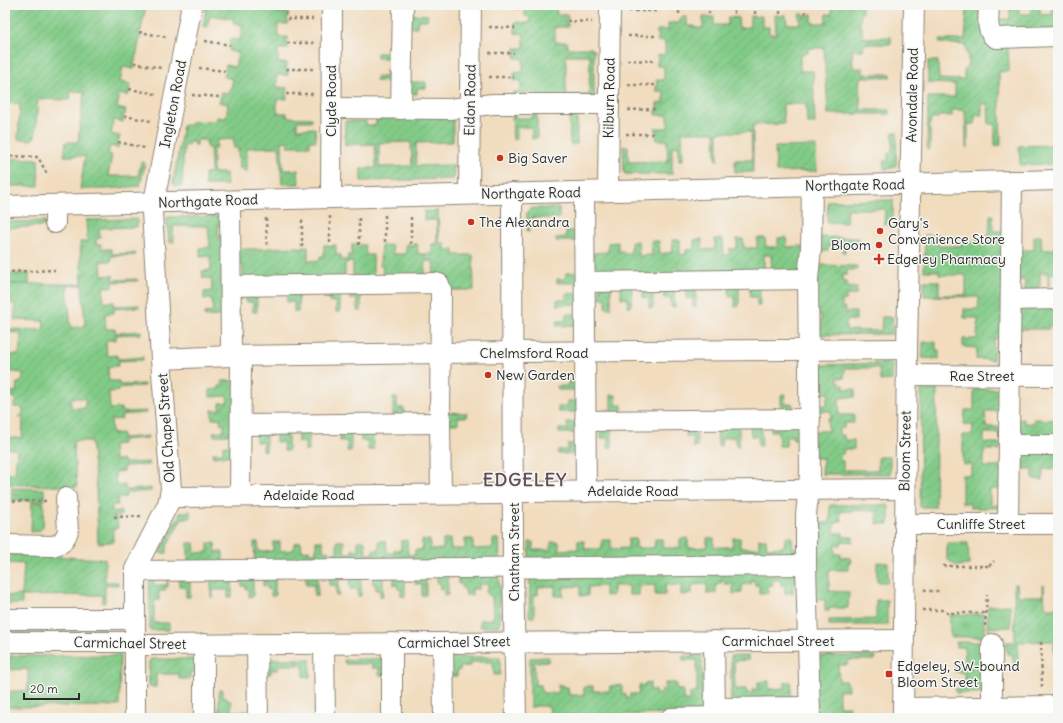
<svg xmlns="http://www.w3.org/2000/svg" width="1063" height="723" font-family="Delius,sans-serif">
<style>
.grass{fill:url(#grass-tufts);stroke:#567b59}
.park{fill:url(#park-crowns);stroke:#567b59}
.garden{fill:url(#garden-furrows);stroke:#567b59;fill-rule:evenodd}
.lines{fill:none;stroke-linecap:round;stroke-linejoin:round}
.minor-casing{stroke:#8e8474;stroke-width:22}
.path{stroke:#8e8474;stroke-width:2.5;stroke-dasharray:3 3;stroke-linecap:butt}
.minor{stroke:#fff;stroke-width:20}
.poi-dot{fill:#c8321e;stroke:#f6f6f2;stroke-width:1.5}
.labels{text-anchor:middle;stroke-width:3;stroke-linejoin:round;paint-order:stroke}
.street-label{font-size:14px;fill:#2b2b2b;stroke:#f6f6f2}
.poi-label{font-size:14px;fill:#2b2b2b;stroke:#f6f6f2;text-anchor:start}
.district-label{font-size:18px;font-weight:bold;letter-spacing:1px;fill:#634f59;stroke:#f6f6f2}
</style>
<defs>
<pattern id="grass-tufts" width="24" height="20" patternUnits="userSpaceOnUse"><rect width="24" height="20" fill="#82cb87"/><path d="M3 7l-1-3M5 7V3M7 7l1-3M15 17l-1-3M17 17v-4M19 17l1-3" fill="none" stroke="#70ae75"/></pattern>
<pattern id="park-crowns" width="20" height="18" patternUnits="userSpaceOnUse"><rect width="20" height="18" fill="#82cb87"/><path d="M2 6a3 3 0 1 1 6 0M12 15a3 3 0 1 1 6 0" fill="none" stroke="#70ae75"/></pattern>
<pattern id="garden-furrows" width="10" height="10" patternUnits="userSpaceOnUse"><rect width="10" height="10" fill="#82cb87"/><path d="M-1 1l2-2M0 10L10 0M9 11l2-2" fill="none" stroke="#70ae75"/></pattern>
</defs>
<rect width="100%" height="100%" fill="#f6f6f2"/>
<filter id="ink" filterUnits="userSpaceOnUse"><feTurbulence type="fractalNoise" baseFrequency=".025" numOctaves="2"/><feDisplacementMap in="SourceGraphic" scale="8" xChannelSelector="R" yChannelSelector="G"/><feConvolveMatrix kernelMatrix="1 2 1 2 8 2 1 2 1" color-interpolation-filters="sRGB"/></filter>
<filter id="wash" filterUnits="userSpaceOnUse"><feTurbulence type="fractalNoise" baseFrequency=".012" numOctaves="4" result="noise"/><feDisplacementMap in="SourceGraphic" scale="16" xChannelSelector="R" yChannelSelector="G"/><feGaussianBlur stdDeviation="0.9" result="paint"/><feColorMatrix in="noise" values="0 0 0 0 0 0 0 0 0 0 0 0 0 0 0 0 0 1.4 0 .05"/><feComposite in="paint" operator="in"/></filter>
<g filter="url(#wash)">
<rect width="100%" height="100%" fill="#f1dcbe"/>
<!-- grass -->
<g class="grass">
<polygon points="893,132 897,132 896,165 893,168 884,169 884,161 888,161 888,153 892,152"/>
<polygon points="1055,145 1056,164 1020,165 1019,146"/>
<polygon points="45,221 45,226 5,228 5,222"/>
<polygon points="29,273 29,284 5,284 5,274"/>
<polygon points="12,488 44,489 44,501 12,500"/>
<polygon points="32,502 44,503 43,527 39,531 31,532"/>
<polygon points="947,543 968,543 969,565 956,566 947,559"/>
<polygon points="1010,605 1011,627 987,628 988,606"/>
<polygon points="984,614 984,637 950,637 950,615"/>
<polygon points="5,625 104,626 106,630 105,633 5,634"/>
</g>
<!-- park -->
<polygon class="park" points="7,158 38,159 39,186 6,186"/>
<!-- garden -->
<g class="garden">
<polygon points="5,5 146,5 141,31 139,31 138,33 141,34 135,62 133,62 132,64 135,64 134,69 123,67 120,82 131,84 130,88 128,89 130,91 128,96 120,94 117,108 126,110 125,115 122,114 122,117 124,117 123,122 114,120 111,134 120,136 119,140 117,140 117,142 119,143 118,148 110,146 108,154 112,155 108,176 138,176 141,162 145,163 140,186 108,189 80,189 85,156 64,156 66,142 78,142 84,92 71,91 70,100 38,99 35,137 31,140 18,139 20,104 5,103 5,93 9,92 10,55 5,55 5,48 8,48 9,13 5,12"/>
<polygon points="213,5 236,9 237,5 277,5 277,13 289,13 288,17 286,19 286,20 288,20 288,24 278,24 278,37 288,37 288,41 285,41 286,44 288,44 288,49 278,49 278,63 287,63 287,68 285,68 285,70 288,70 288,75 277,75 277,87 287,88 287,92 285,92 285,95 287,95 287,99 277,99 277,113 287,113 287,117 312,118 312,121 297,121 297,129 315,128 316,141 310,141 310,146 288,146 288,141 282,142 283,170 298,170 299,184 282,184 279,147 247,148 247,171 243,171 242,168 239,168 238,148 234,148 234,139 217,140 216,148 213,148 213,173 226,173 227,185 205,185 205,173 211,172 210,148 207,148 206,140 197,140 197,145 194,145 194,142 189,142 188,145 184,145 182,186 176,186 173,184 183,125 191,125 191,122 216,121 217,117 226,118 228,104 219,102 221,98 220,96 221,92 230,93 233,79 224,77 225,73 226,72 225,70 226,65 235,67 238,53 229,51 231,44 229,43 230,39 240,40 243,25 233,24 234,19 210,15 207,28 203,27 206,8 213,9"/>
<path d="M 515,5 L 556,5 L 557,15 L 568,15 L 568,20 L 565,20 L 565,23 L 568,23 L 568,27 L 555,27 L 555,42 L 567,42 L 567,48 L 592,48 L 592,50 L 594,50 L 594,100 L 538,101 L 538,92 L 523,93 L 523,101 L 513,99 L 513,92 L 518,92 L 521,89 L 521,83 L 518,80 L 513,81 L 513,78 L 515,78 L 514,72 L 523,72 L 523,59 L 515,58 L 516,52 L 515,52 L 515,48 L 524,48 L 524,34 L 515,33 L 515,29 L 516,29 L 516,27 L 515,26 L 515,22 L 530,23 L 530,17 L 525,16 L 525,9 L 516,9 ZM 566,55 L 590,55 L 589,95 L 566,95 Z"/>
<path d="M 832,5 L 862,5 L 862,13 L 860,14 L 860,28 L 862,28 L 863,38 L 891,37 L 891,44 L 864,44 L 863,50 L 852,50 L 853,68 L 863,68 L 863,74 L 891,74 L 890,77 L 861,77 L 861,82 L 859,82 L 861,110 L 890,110 L 890,114 L 828,114 C 827,91 825,70 824,48 L 808,48 L 808,53 L 800,54 L 800,71 L 813,71 L 815,124 L 807,124 L 806,104 L 783,104 L 784,124 L 753,125 L 753,172 L 735,172 L 735,160 L 752,160 L 751,132 L 718,132 L 718,160 L 716,160 L 715,132 L 682,132 L 683,160 L 679,160 L 679,146 L 672,146 L 672,174 L 626,174 L 624,173 L 623,146 L 628,146 L 628,162 L 668,161 L 667,140 L 656,140 L 657,133 L 655,128 L 668,128 L 668,115 L 656,115 L 656,111 L 657,110 L 657,103 L 664,103 L 664,91 L 656,91 L 656,86 L 658,86 L 656,80 L 664,80 L 664,66 L 657,66 L 657,62 L 658,62 L 657,55 L 665,55 L 665,42 L 657,41 L 659,34 L 657,34 L 657,30 L 668,30 L 668,23 L 680,23 L 680,19 L 682,19 L 682,17 L 687,17 L 687,26 L 694,26 L 695,28 L 703,28 L 703,17 L 708,17 L 708,18 L 710,18 L 710,17 L 714,17 L 714,25 L 728,25 L 728,17 L 733,17 L 733,18 L 738,17 L 739,28 L 750,27 L 750,16 L 754,16 L 756,18 L 757,16 L 762,16 L 762,27 L 769,27 L 769,34 L 776,34 L 775,15 L 779,15 L 779,17 L 781,17 L 782,15 L 786,15 L 787,24 L 800,24 L 799,14 L 804,14 L 804,18 L 806,17 L 806,15 L 812,14 L 812,23 L 826,23 L 826,14 L 832,14 Z"/>
<path d="M 967,5 L 986,5 L 985,41 L 1008,42 L 1009,71 L 999,72 L 1001,145 L 995,146 L 995,124 L 989,124 L 988,104 L 982,104 L 982,115 L 975,115 L 975,124 L 968,124 L 968,147 L 967,148 L 966,148 L 965,110 L 952,110 L 952,116 L 939,116 L 938,118 L 932,119 L 930,122 L 930,149 L 927,150 L 928,97 L 955,97 L 955,84 L 928,83 L 928,61 L 938,61 L 939,79 L 964,80 L 964,70 C 969,66 968,61 968,55 L 966,53 L 966,45 L 940,43 L 940,40 L 965,40 Z"/>
<polygon points="1010,5 1019,5 1019,14 1031,14 1032,5 1040,5 1040,14 1052,15 1052,5 1057,5 1056,32 996,34 997,19 1010,19"/>
<polygon points="407,14 428,15 427,20 418,20 417,27 407,27"/>
<polygon points="386,46 398,46 398,58 377,58 377,53 386,53"/>
<polygon points="386,70 398,70 398,82 376,81 376,77 386,77"/>
<polygon points="406,82 426,82 426,88 417,88 417,94 405,93"/>
<polygon points="512,108 515,108 515,118 532,118 532,108 537,108 537,138 532,139 532,127 517,127 517,139 513,140"/>
<polygon points="577,109 577,144 570,144 569,114"/>
<path d="M 376,112 L 453,113 L 453,142 L 416,143 L 416,166 L 453,165 L 454,174 L 452,179 L 361,181 L 361,168 L 376,168 L 375,144 L 345,145 L 345,121 L 366,121 L 366,125 L 376,125 ZM 411,142 L 412,166 L 379,167 L 379,143 Z"/>
<polygon points="816,146 817,171 776,172 775,147"/>
<polygon points="893,200 893,224 884,224 885,211 882,209 847,209 846,223 827,222 828,201"/>
<polygon points="531,208 559,208 559,218 532,218 529,221 529,232 527,232 527,212"/>
<polygon points="424,211 438,211 439,243 445,243 445,250 454,249 454,255 473,255 474,290 450,290 434,276 433,261 425,261 425,280 382,279 383,266 380,265 381,246 384,245 386,247 387,247 387,245 392,245 393,254 406,254 406,244 410,244 410,247 412,247 412,244 417,244 418,254 432,254 432,244 437,244 437,220 424,220"/>
<polygon points="990,215 993,215 993,231 1008,231 1007,339 994,339 993,360 976,359 977,348 963,347 963,339 977,339 978,318 964,318 964,309 978,309 979,297 924,296 924,281 939,281 939,295 966,295 966,275 939,275 939,271 924,271 925,235 940,235 938,235 938,246 961,246 961,242 976,242 977,236 989,236"/>
<polygon points="227,216 226,224 218,225 219,239 227,238 228,315 205,317 205,313 213,312 212,299 204,299 204,292 212,291 211,278 203,278 202,271 211,270 210,256 200,257 200,248 210,247 208,226 173,226 174,242 169,242 167,217"/>
<path d="M 137,219 L 137,227 L 99,228 L 100,238 L 96,239 L 96,244 L 101,244 L 101,249 L 111,249 L 112,254 L 135,253 L 136,255 L 111,256 L 111,261 L 101,261 L 102,276 L 113,275 L 113,280 L 137,279 L 138,281 L 113,282 L 113,287 L 103,287 L 104,302 L 114,302 L 114,306 L 139,305 L 139,307 L 114,309 L 114,313 L 105,314 L 106,329 L 115,329 L 116,333 L 141,331 L 141,334 L 116,335 L 116,340 L 106,340 L 107,356 L 117,355 L 118,359 L 143,357 L 143,360 L 118,361 L 118,366 L 108,367 L 109,381 L 119,381 L 119,385 L 144,384 L 144,386 L 119,388 L 119,391 L 109,392 L 110,409 L 121,408 L 121,412 L 146,411 L 146,413 L 121,415 L 122,419 L 111,420 L 112,434 L 122,433 L 122,438 L 148,436 L 148,438 L 122,440 L 122,444 L 113,445 L 114,460 L 123,460 L 124,463 L 149,462 L 150,465 L 124,466 L 124,471 L 115,472 L 116,486 L 125,485 L 125,490 L 151,488 L 151,491 L 126,493 L 126,497 L 117,498 L 118,505 L 112,505 L 112,512 L 121,511 L 121,516 L 113,516 L 113,519 L 117,518 L 118,528 L 113,529 L 113,542 L 98,543 L 96,487 L 91,441 L 73,441 L 77,487 L 5,484 L 5,476 L 7,476 L 7,474 L 15,473 L 17,450 L 5,448 L 5,438 L 22,438 L 23,418 L 19,417 L 23,413 L 23,410 L 20,407 L 14,407 L 15,397 L 5,397 L 5,392 L 16,392 L 17,383 L 19,383 L 23,379 L 23,373 L 5,371 L 5,362 L 6,361 L 7,354 L 19,355 L 21,333 L 5,332 L 5,329 L 43,330 L 44,321 L 15,320 L 15,304 L 8,303 L 8,297 L 5,297 L 5,284 L 82,284 L 80,242 L 87,242 L 86,220 ZM 82,285 L 85,326 L 71,328 L 67,286 ZM 71,398 L 85,398 L 85,408 L 71,408 Z"/>
<polygon points="566,231 580,231 580,241 556,241 556,238 566,237"/>
<polygon points="1034,236 1041,236 1042,250 1055,249 1055,236 1058,236 1058,273 1050,273 1050,286 1048,286 1048,273 1040,273 1040,286 1038,286 1038,296 1025,296 1025,280 1017,280 1020,250 1034,250"/>
<polygon points="786,237 787,247 803,246 805,271 772,275 771,255 764,255 764,269 761,269 761,273 592,278 593,253 608,252 608,243 618,242 618,251 623,251 624,253 631,253 631,242 638,241 639,256 652,255 651,241 659,241 660,254 673,252 672,240 680,240 680,255 686,254 686,250 694,249 694,240 702,239 702,250 715,249 715,239 723,239 724,255 730,254 729,249 737,248 737,239 743,239 744,248 757,248 757,238 765,238 766,247 778,247 778,238"/>
<polygon points="820,237 858,238 858,244 845,243 845,252 843,252 843,247 828,246 828,251 820,251"/>
<polygon points="352,244 357,244 358,248 360,247 360,245 365,245 366,255 373,255 373,279 353,277 353,262 345,263 345,280 243,281 243,265 234,266 234,249 268,249 268,248 300,247 300,249 303,249 303,246 308,246 308,261 320,260 320,256 324,256 324,245 329,245 329,247 332,247 332,245 336,245 336,255 341,255 341,260 347,260 348,255 352,255"/>
<polygon points="818,265 857,266 857,270 847,270 847,275 842,275 842,281 847,282 847,287 857,288 856,295 846,295 846,300 842,301 842,308 845,308 845,312 856,312 856,320 846,320 846,330 881,331 882,317 893,317 892,334 812,335 812,328 821,328 821,315 812,315"/>
<polygon points="580,272 580,283 557,283 557,279 565,279 566,273"/>
<polygon points="729,284 739,284 739,306 735,307 735,297 729,297"/>
<polygon points="749,284 760,284 760,306 757,306 757,297 750,297"/>
<polygon points="632,285 631,307 628,307 627,298 621,298 621,286"/>
<polygon points="643,285 653,285 653,308 649,308 649,298 643,298"/>
<polygon points="663,285 674,285 675,307 671,307 671,298 664,298"/>
<polygon points="686,285 696,285 696,307 693,307 692,298 686,298"/>
<polygon points="600,286 611,286 611,308 606,308 606,298 600,298"/>
<polygon points="287,289 299,289 298,312 294,312 294,302 287,302"/>
<polygon points="329,289 340,289 340,312 336,312 336,302 329,302"/>
<polygon points="350,289 361,289 361,311 357,311 357,299 350,299"/>
<polygon points="246,290 257,290 257,312 253,312 253,302 246,302"/>
<polygon points="580,293 580,304 557,305 557,300 566,300 566,294"/>
<polygon points="1058,303 1058,325 1049,325 1049,329 1014,329 1015,309"/>
<polygon points="566,314 580,314 580,325 557,326 557,321 566,321"/>
<polygon points="923,342 936,342 936,350 939,350 939,359 922,358"/>
<polygon points="892,363 892,380 880,381 879,368 845,368 844,378 837,378 837,380 840,381 840,385 844,385 844,389 855,389 855,397 839,398 839,415 854,415 854,423 844,423 844,428 839,429 839,435 844,435 844,440 854,440 854,449 844,449 843,454 840,455 840,461 843,461 843,470 878,470 878,457 890,457 890,474 822,474 823,458 813,458 813,431 828,431 828,418 831,418 831,411 816,411 816,406 827,405 827,397 829,397 829,393 812,393 813,381 821,381 821,365"/>
<polygon points="237,380 236,434 214,436 213,432 224,431 224,424 221,424 220,418 212,419 212,410 220,410 220,403 228,402 227,396 210,397 210,390 219,389 219,386 223,385 222,381"/>
<polygon points="568,380 580,380 580,390 558,390 557,386 568,386"/>
<polygon points="921,389 937,389 935,507 920,507"/>
<polygon points="974,389 1006,389 1006,411 985,411 986,427 1002,427 1000,433 984,433 984,443 999,443 1000,450 984,450 984,467 1000,467 1005,489 990,489 990,505 1004,505 1004,508 970,508 970,503 962,503 962,475 971,475 971,464 963,464 963,435 972,435 973,425 964,425 965,410 974,410"/>
<polygon points="611,395 616,395 616,405 622,405 622,417 611,417"/>
<polygon points="781,395 785,395 785,404 793,404 793,415 781,416"/>
<polygon points="393,398 397,398 397,408 404,408 404,420 393,420"/>
<polygon points="567,401 580,401 580,412 558,412 558,407 567,407"/>
<polygon points="444,412 467,413 467,417 458,417 458,424 444,424"/>
<polygon points="1024,419 1024,423 1033,423 1034,419 1058,420 1058,441 1016,441 1013,420"/>
<polygon points="567,422 580,422 581,433 559,433 559,429 568,429"/>
<polygon points="761,423 762,446 758,446 758,436 751,436 750,424"/>
<polygon points="771,423 806,423 801,439 793,439 793,436 786,436 786,446 779,446 778,431 771,431"/>
<polygon points="697,424 697,447 693,447 693,437 686,437 686,425"/>
<polygon points="717,424 739,424 739,446 736,446 735,437 722,438 721,446 718,446"/>
<polygon points="601,426 612,426 612,447 608,448 608,438 601,438"/>
<polygon points="255,429 266,429 266,451 263,451 263,442 256,442"/>
<polygon points="276,429 288,429 288,451 284,451 283,442 276,442"/>
<polygon points="298,429 309,429 309,451 305,451 305,442 298,442"/>
<polygon points="340,429 351,429 351,451 347,451 347,441 340,441"/>
<polygon points="361,429 373,429 373,450 368,450 368,441 361,441"/>
<polygon points="568,444 581,444 581,454 558,454 558,450 568,450"/>
<polygon points="237,445 237,455 213,457 213,453 223,453 223,446"/>
<polygon points="1058,449 1058,468 1043,469 1043,480 1033,479 1033,469 1017,469 1013,454"/>
<polygon points="830,505 889,505 889,524 877,524 877,511 856,510 854,511 840,512 840,519 842,519 842,521 838,521 838,523 834,523 834,533 843,533 843,537 853,537 853,542 842,541 841,545 835,545 835,554 841,554 841,557 850,558 851,562 849,562 849,570 829,570 829,591 849,592 848,608 829,608 829,611 825,611 825,600 810,599 810,523 830,523"/>
<polygon points="190,511 190,518 182,518 167,546 167,553 159,553 180,513"/>
<polygon points="785,537 792,537 793,548 803,548 803,562 529,564 529,542 533,542 533,550 551,550 551,542 559,542 559,550 578,549 578,541 584,541 585,549 602,549 602,540 611,540 611,549 628,548 628,539 636,539 636,548 654,548 655,539 662,539 663,548 680,548 680,539 688,538 688,548 707,547 707,538 714,538 714,547 732,547 733,538 740,538 740,548 759,548 759,539 766,539 767,548 784,547"/>
<polygon points="450,539 451,549 465,549 465,539 473,539 473,549 493,548 493,539 499,539 500,564 255,566 254,542 258,542 259,552 273,551 273,542 280,542 280,551 294,550 294,543 301,542 302,551 309,550 309,553 316,553 316,541 323,541 323,551 330,551 331,553 337,553 337,541 344,541 344,553 352,553 352,550 358,550 358,541 365,541 366,554 373,554 373,550 379,550 379,541 386,541 387,553 394,553 394,550 401,550 401,541 407,540 408,555 415,555 415,550 422,550 422,540 430,540 430,550 443,549 443,540"/>
<polygon points="188,543 194,543 195,553 208,552 208,543 215,543 216,552 223,552 223,567 188,567"/>
<polygon points="5,554 105,559 105,582 118,582 118,585 105,585 105,603 102,603 102,595 22,596 22,604 5,604 5,596 22,595 24,564 5,563"/>
<polygon points="877,562 888,563 888,582 877,582"/>
<polygon points="803,569 798,584 793,585 793,593 785,593 785,585 781,585 780,580 773,580 773,585 768,585 768,593 759,593 759,585 755,585 754,580 751,580 751,584 742,585 742,593 733,594 733,584 725,584 724,581 721,581 721,584 716,585 716,593 707,594 707,584 692,585 692,594 681,595 681,585 665,585 665,595 655,595 655,585 639,586 639,595 629,595 629,586 613,586 613,595 605,596 605,586 588,587 588,596 580,596 580,586 564,587 563,596 555,596 555,586 538,587 538,595 534,595 534,617 529,617 530,572"/>
<polygon points="383,573 383,596 380,596 380,590 376,590 376,584 373,584 372,574"/>
<polygon points="394,573 405,573 405,596 401,596 401,589 398,589 397,585 394,585"/>
<polygon points="415,573 426,573 426,595 422,596 422,584 415,584"/>
<polygon points="437,573 448,573 448,595 444,595 444,589 440,589 440,584 437,584"/>
<polygon points="458,573 499,573 500,626 480,627 480,620 493,619 492,596 487,595 486,589 488,588 488,584 479,584 479,589 472,589 472,595 466,595 465,589 462,588 462,584 458,584"/>
<polygon points="232,574 232,597 228,597 228,590 213,590 213,597 211,597 211,575"/>
<polygon points="242,574 253,574 253,596 249,597 249,590 246,590 246,586 242,586"/>
<polygon points="263,574 275,574 275,596 271,596 271,590 267,589 268,586 263,586"/>
<polygon points="306,574 317,574 318,596 314,596 314,585 306,585"/>
<polygon points="329,574 339,574 339,596 336,596 336,585 329,585"/>
<polygon points="350,574 361,574 361,596 358,596 358,589 350,589"/>
<polygon points="149,575 153,575 154,585 167,585 167,575 168,575 168,587 165,587 165,591 159,591 159,600 154,601 154,623 169,623 169,630 150,630"/>
<polygon points="179,575 190,575 190,597 186,597 186,589 183,586 179,586"/>
<polygon points="1014,584 1017,584 1018,596 1043,596 1043,585 1044,585 1045,606 1048,608 1053,608 1057,606 1057,601 1058,601 1058,653 1054,653 1054,641 1018,642 1018,664 1014,664 1012,654 1007,654 1006,642 1015,642"/>
<polygon points="876,600 887,600 887,625 829,625 829,620 876,619"/>
<polygon points="956,642 988,642 988,693 956,693 955,689 965,688 965,673 955,672 955,663 965,663 964,647 956,647"/>
<polygon points="120,655 119,706 5,707 5,697 10,697 10,691 28,691 28,669 9,670 9,656"/>
<polygon points="683,656 702,656 702,714 550,715 549,706 534,706 534,707 530,707 530,658 549,657 549,661 534,662 535,685 541,685 542,693 558,693 558,685 563,685 563,687 568,687 569,695 584,695 584,687 588,687 588,686 593,686 593,691 610,691 610,686 622,685 622,694 626,694 627,698 629,698 630,694 639,694 639,685 645,686 645,683 650,683 650,690 655,690 655,694 661,694 661,690 665,690 665,683 676,683 677,690 683,690 683,700 690,700 690,693 697,692 697,660 683,660"/>
<polygon points="731,656 749,656 749,660 734,661 735,689 746,689 747,693 753,693 753,689 758,689 758,682 769,681 769,689 785,688 785,682 791,682 791,704 731,705"/>
<polygon points="812,656 876,656 875,660 848,660 848,665 838,665 839,681 847,681 848,690 839,690 839,706 849,706 849,710 851,710 852,717 813,718"/>
<polygon points="447,657 500,657 500,675 494,675 493,662 470,662 470,666 460,667 460,670 457,670 457,676 447,676"/>
<polygon points="387,658 388,674 379,675 379,668 372,668 372,664 345,664 344,660"/>
<polygon points="151,659 199,659 199,671 190,672 190,679 179,679 179,674 156,674 156,687 149,687 149,662"/>
<polygon points="261,659 310,659 310,677 304,677 303,665 279,665 278,670 271,670 271,674 266,674"/>
<polygon points="219,690 223,690 223,697 227,697 227,701 231,701 231,711 254,711 254,718 231,718 230,711 220,711 220,718 208,718 208,712 219,711"/>
</g>
</g>
<g filter="url(#ink)">
<g class="lines">
<defs>
<g id="minor">
<path d="M 989,5 C 989,15 985,33 996,38 L 1058,36"/>
<polyline points="331,108 449,109 493,104 609,104"/>
<polyline points="401,109 403,5"/>
<polyline points="608,191 610,5"/>
<polyline points="584,192 586,492"/>
<polyline points="512,193 513,568 516,718"/>
<polyline points="469,194 471,5"/>
<polyline points="331,197 332,5"/>
<polyline points="230,201 231,356"/>
<polyline points="55,205 55,223"/>
<polyline points="5,206 1058,180"/>
<polyline points="585,282 808,279"/>
<polyline points="231,286 435,283 439,284 441,291 440,423 441,494"/>
<polyline points="1012,300 1058,299"/>
<polyline points="161,359 231,356 513,352 907,349"/>
<polyline points="907,375 1058,376"/>
<polyline points="585,421 810,419"/>
<polyline points="241,425 440,423"/>
<polyline points="1009,445 1058,445"/>
<polyline points="170,495 177,497 504,494 522,492 905,489"/>
<polyline points="240,496 241,356"/>
<polyline points="904,524 1058,524"/>
<polyline points="1008,524 1012,181"/>
<polyline points="5,545 53,546 61,543 66,536 68,531 66,498"/>
<polyline points="135,571 806,565"/>
<polyline points="5,619 134,619"/>
<polyline points="714,641 715,718"/>
<path d="M 5,642 L 126,642 L 144,645 C 397,643 650,641 903,640"/>
<polyline points="392,643 392,718"/>
<polyline points="443,643 444,718"/>
<polyline points="204,644 204,718"/>
<polyline points="324,644 325,718"/>
<polyline points="992,644 992,707"/>
<polyline points="257,645 258,718"/>
<polyline points="715,708 810,707"/>
<polyline points="903,708 1058,706"/>
<polyline points="135,718 135,569 168,504 170,495 171,489 161,359 152,212 192,5"/>
<polyline points="671,718 715,717"/>
<polyline points="810,718 806,565 806,515 810,474 808,279 811,248 812,186"/>
<polyline points="903,718 907,349 914,5"/>
</g>
</defs>
<!-- minor casing -->
<use href="#minor" class="minor-casing"/>
<!-- path -->
<g class="path">
<polyline points="679,5 679,17"/>
<polyline points="709,5 709,17"/>
<polyline points="734,5 734,18"/>
<polyline points="755,5 755,16"/>
<polyline points="780,5 780,15"/>
<polyline points="805,5 805,15"/>
<polyline points="629,11 659,11"/>
<polyline points="287,19 313,19"/>
<polyline points="567,21 592,22"/>
<polyline points="489,27 515,28"/>
<polyline points="139,32 166,37"/>
<polyline points="628,36 658,36"/>
<polyline points="205,41 230,45"/>
<polyline points="287,43 314,43"/>
<polyline points="489,53 514,53"/>
<polyline points="627,60 657,61"/>
<polyline points="134,63 161,68"/>
<polyline points="199,68 225,71"/>
<polyline points="286,69 314,69"/>
<polyline points="489,77 514,77"/>
<polyline points="628,85 656,85"/>
<polyline points="129,89 156,94"/>
<polyline points="286,94 313,94"/>
<polyline points="192,95 220,97"/>
<polyline points="628,110 656,109"/>
<polyline points="124,116 151,121"/>
<polyline points="626,134 656,134"/>
<polyline points="118,142 145,148"/>
<polyline points="5,156 38,157 47,174"/>
<polyline points="385,215 385,245"/>
<polyline points="330,216 330,245"/>
<polyline points="266,218 267,247"/>
<polyline points="411,244 411,214"/>
<polyline points="359,245 359,215"/>
<polyline points="302,247 302,217"/>
<polyline points="5,272 55,270"/>
<polyline points="7,501 48,501"/>
<polyline points="114,517 142,516"/>
<polyline points="943,566 989,566"/>
<polyline points="989,566 994,561"/>
<polyline points="924,589 927,591 941,591"/>
<polyline points="922,610 943,610 948,613 985,613"/>
<polyline points="985,626 987,595"/>
<polyline points="1041,642 1042,688"/>
</g>
<!-- minor -->
<use href="#minor" class="minor"/>
</g>
</g>
<!-- markers -->
<g class="poi-dot">
<circle cx="500" cy="158" r="4"/>
<circle cx="471" cy="222" r="4"/>
<circle cx="880" cy="231" r="4"/>
<circle cx="879" cy="245" r="4"/>
<path d="M877 253h4v4h4v4h-4v4h-4v-4h-4v-4h4z"/>
<circle cx="488" cy="375" r="4"/>
<rect x="885" y="670" width="8" height="8" rx="2"/>
</g>
<g class="labels">
<!-- street labels -->
<g class="street-label">
<text transform="translate(912 95) rotate(-89)" y="5">Avondale Road</text>
<text transform="translate(609 98) rotate(-89)" y="5">Kilburn Road</text>
<text transform="translate(470 100) rotate(-89)" y="5">Eldon Road</text>
<text transform="translate(331 101) rotate(-90)" y="5">Clyde Road</text>
<text transform="translate(173 104) rotate(-79)" y="5">Ingleton Road</text>
<text transform="translate(855 185) rotate(-1)" y="5">Northgate Road</text>
<text transform="translate(531 193) rotate(-1)" y="5">Northgate Road</text>
<text transform="translate(208 201) rotate(-2)" y="5">Northgate Road</text>
<text x="534" y="358">Chelmsford Road</text>
<text x="982" y="381">Rae Street</text>
<text transform="translate(166 428) rotate(-94)" y="5">Old Chapel Street</text>
<text transform="translate(905 451) rotate(-89)" y="5">Bloom Street</text>
<text x="633" y="496">Adelaide Road</text>
<text x="309" y="500">Adelaide Road</text>
<text x="981" y="529">Cunliffe Street</text>
<text transform="translate(514 552) rotate(-90)" y="5">Chatham Street</text>
<text x="778" y="646">Carmichael Street</text>
<text transform="translate(454 642) rotate(-1)" y="5">Carmichael Street</text>
<text transform="translate(130 643) rotate(1)" y="5">Carmichael Street</text>
</g>
<!-- poi labels -->
<g class="poi-label">
<text x="508" y="163">Big Saver</text>
<text x="479" y="227">The Alexandra</text>
<text x="888" y="228">Gary's<tspan x="888" dy="16">Convenience Store</tspan></text>
<text x="871" y="250" text-anchor="end">Bloom</text>
<text x="887" y="264">Edgeley Pharmacy</text>
<text x="496" y="380">New Garden</text>
<text x="897" y="671">Edgeley, SW-bound<tspan x="897" dy="16">Bloom Street</tspan></text>
</g>
<!-- district labels -->
<g class="district-label">
<text x="525" y="486">EDGELEY</text>
</g>
</g>
<!-- margin -->
<rect width="1063" height="723" fill="none" stroke="#f6f6f2" stroke-width="20"/>
<!-- scale -->
<path d="M24 693v6h55v-6" fill="none" stroke="#2b2b2b" stroke-width="2"/>
<text x="30" y="693" font-size="12" fill="#2b2b2b" stroke="#f6f6f2" stroke-width="3" paint-order="stroke">20 m</text>
</svg>
